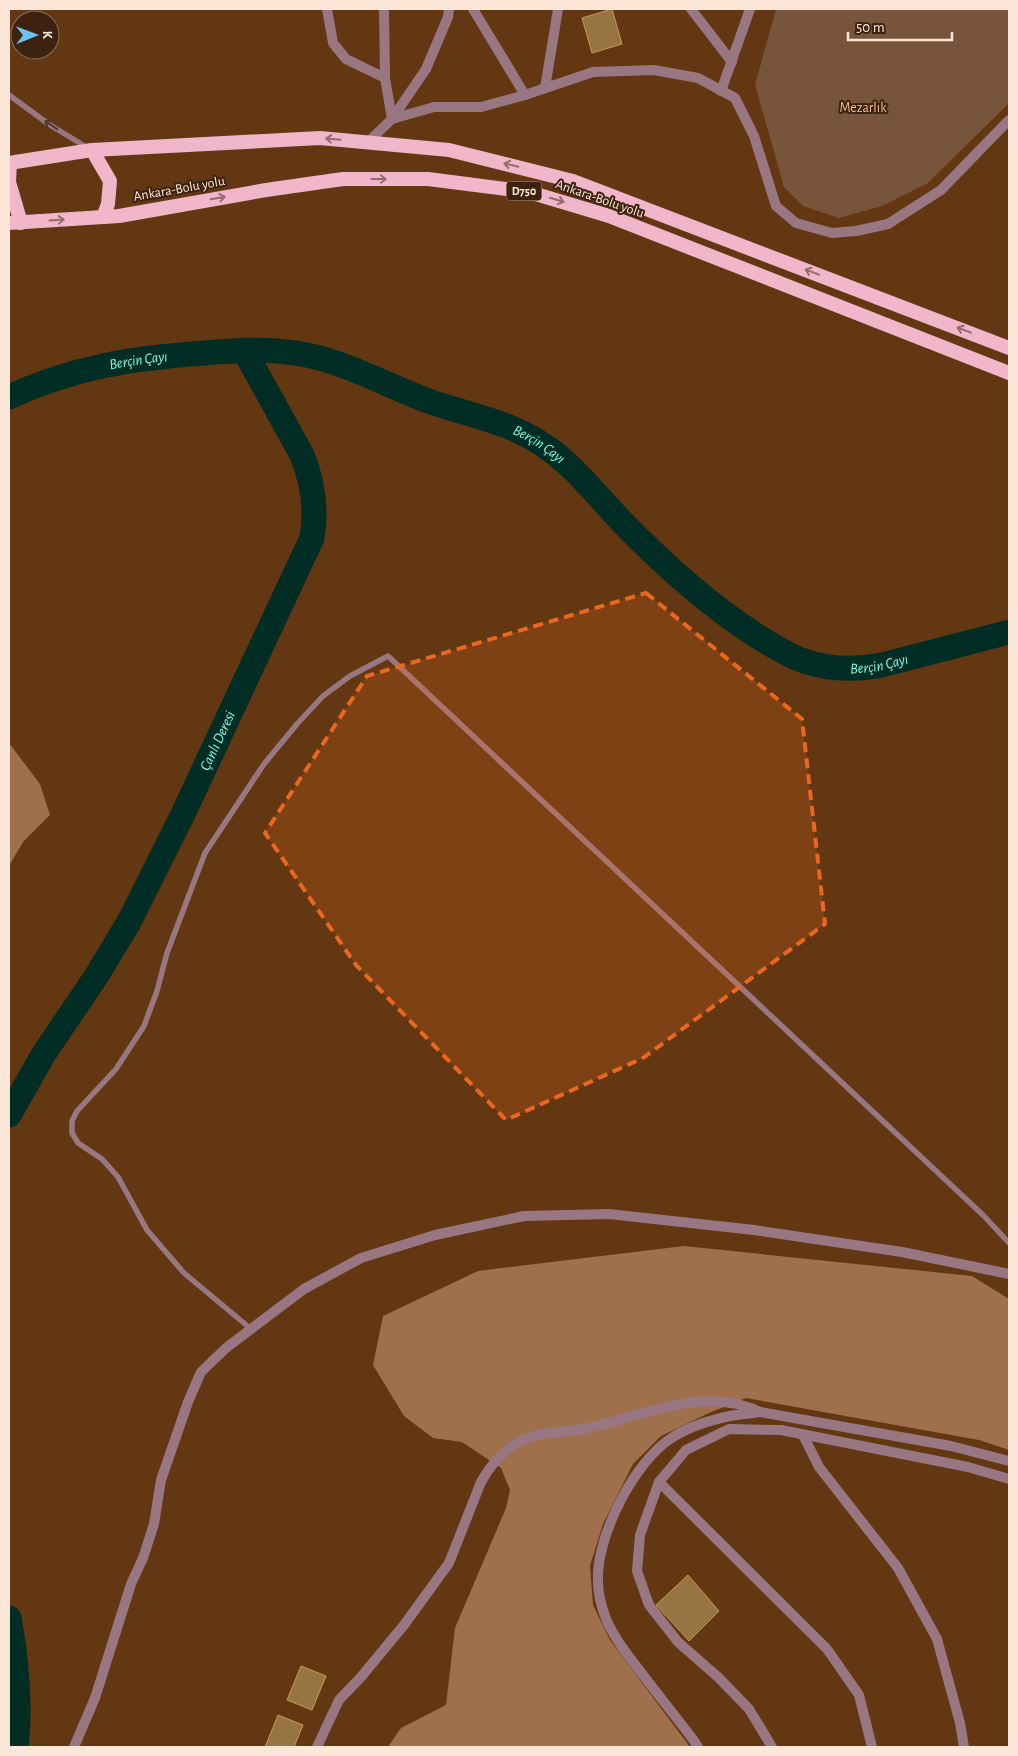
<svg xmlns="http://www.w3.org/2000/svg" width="1018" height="1756" font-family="'Alegreya Sans',sans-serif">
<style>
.green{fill:#78553a}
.forest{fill:#a06f4b}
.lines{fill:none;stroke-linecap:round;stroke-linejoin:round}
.river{stroke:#012d25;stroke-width:25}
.building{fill:#977542;stroke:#c59955}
.service{stroke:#997782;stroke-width:5.5}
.minor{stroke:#997782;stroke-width:10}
.trunk{stroke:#f1b6ca;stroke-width:14}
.oneway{stroke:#54382c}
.oneway2{stroke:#976c6c}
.marked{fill:#ea6720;fill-opacity:0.2;stroke:#ea6720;stroke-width:4;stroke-dasharray:10 6;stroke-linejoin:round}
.labels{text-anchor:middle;stroke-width:4;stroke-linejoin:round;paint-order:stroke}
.shield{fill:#3d230f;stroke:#c2ac9b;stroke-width:1}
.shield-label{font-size:12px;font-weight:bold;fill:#fbe6d7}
.park-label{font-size:14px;fill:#f6bb91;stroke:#3d230f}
.street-label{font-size:14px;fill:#fbe6d7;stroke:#3d230f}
.water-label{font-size:15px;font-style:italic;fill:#86f6dc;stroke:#3d230f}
</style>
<rect width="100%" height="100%" fill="#633711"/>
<!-- green -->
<polygon class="green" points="776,9 1009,9 1009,103 928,183 882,206 839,218 803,206 784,187 755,85"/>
<!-- forest -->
<g class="forest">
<polygon points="9,743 40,784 50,815 23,842 9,866"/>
<polygon points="684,1246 972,1276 1009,1299 1009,1450 979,1440 746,1398 709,1413 661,1436 633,1464 603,1524 590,1566 593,1605 610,1640 690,1747 388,1747 401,1728 446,1705 455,1628 506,1508 510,1490 501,1468 462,1442 433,1438 404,1416 373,1365 383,1316 478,1271"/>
</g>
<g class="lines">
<!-- river -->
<g class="river">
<path id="s1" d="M 9,397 C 74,367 133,358 204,353 C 239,350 272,348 307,355 C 350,364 390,387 431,402 C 472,416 513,422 549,449 C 577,469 598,497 622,522 C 663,564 707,604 757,636 C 772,645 787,655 804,661 C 830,670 856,670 882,665 L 1009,632"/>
<path id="s2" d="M 9,1115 L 43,1055 L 97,975 L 129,922 L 183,814 L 312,538 C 317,508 313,482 302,455 L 244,350"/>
<path d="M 9,1618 C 16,1656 21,1709 16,1747"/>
</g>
</g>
<!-- building -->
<g class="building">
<polygon points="612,9 622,44 592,53 582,18"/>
<polygon points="688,1575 719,1611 689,1641 656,1605"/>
<polygon points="301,1666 326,1676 312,1710 287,1700"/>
<polygon points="278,1715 303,1725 294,1747 265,1747"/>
</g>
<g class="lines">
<!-- service -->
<g class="service">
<polyline points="9,95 50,125 88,148"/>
<polyline points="251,1329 184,1273 147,1230 118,1177 102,1159 78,1143 72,1133 72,1121 77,1111 116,1069 144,1026 157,991 167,953 205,853 264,764 297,724 323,696 350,676 388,656 984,1216 1009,1243"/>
</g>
<!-- minor -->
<g class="minor">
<polyline points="327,9 333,43 346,59 385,78 392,119"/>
<polyline points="384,9 385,78"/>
<polyline points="473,9 525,95"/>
<polyline points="691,9 732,62"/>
<polyline points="545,88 558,9"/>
<polyline points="721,91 750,9"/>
<polyline points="392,119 426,69 448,17 449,9"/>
<polyline points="368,142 392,119 434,107 481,107 525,95 593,72 654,70 698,78 735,98 754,136 776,206 796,223 832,233 856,231 888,224 941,190 1009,120"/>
<polyline points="803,1435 819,1467 898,1568 937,1639 960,1723 964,1747"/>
<polyline points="659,1482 827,1649 859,1695 872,1747"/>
<polyline points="74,1747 95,1698 131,1584 143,1558 154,1524 161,1480 188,1402 201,1372 226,1348 304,1289 361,1258 435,1235 524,1216 609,1214 754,1230 902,1252 1009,1274"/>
<path d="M 317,1747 L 339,1700 L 361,1677 L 404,1625 L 449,1563 L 481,1482 C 491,1464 504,1449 523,1440 C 542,1431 563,1433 583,1429 C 640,1418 703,1384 760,1412"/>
<path d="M 698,1747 L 692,1738 C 676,1717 659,1696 643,1675 C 630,1658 616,1641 607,1621 C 602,1609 598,1594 598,1581 C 596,1536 635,1460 673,1437 C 690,1426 711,1420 730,1416 C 740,1414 750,1414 760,1412 L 951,1446 L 1009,1461"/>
<polyline points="772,1747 749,1709 719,1678 678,1642 649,1605 637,1571 640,1535 659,1482 686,1450 729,1429 781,1430 968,1467 1009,1479"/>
</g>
<!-- trunk -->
<g class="trunk">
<polyline points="92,150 110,181 108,204 103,217"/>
<polyline points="9,163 92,150 320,138 449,150 573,181 1009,348"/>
<polyline points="10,163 9,182 21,223"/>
<polyline points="9,223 119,216 266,190 343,179 428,179 529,192 609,216 1009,373"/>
</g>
</g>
<!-- one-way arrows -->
<defs><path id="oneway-shaft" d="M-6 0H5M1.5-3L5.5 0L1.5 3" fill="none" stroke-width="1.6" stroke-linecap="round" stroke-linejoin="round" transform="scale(1.25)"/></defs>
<use class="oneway" href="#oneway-shaft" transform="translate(51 125) rotate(-146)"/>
<g class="oneway2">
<use href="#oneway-shaft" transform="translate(333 139) rotate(-175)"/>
<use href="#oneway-shaft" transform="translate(511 165) rotate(-166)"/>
<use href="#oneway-shaft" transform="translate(379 179)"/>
<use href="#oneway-shaft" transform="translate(218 198) rotate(-10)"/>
<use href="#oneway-shaft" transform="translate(557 200) rotate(17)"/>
<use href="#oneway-shaft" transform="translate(57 220) rotate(-4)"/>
<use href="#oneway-shaft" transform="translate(812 272) rotate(-159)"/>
<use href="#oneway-shaft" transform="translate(964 330) rotate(-159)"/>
</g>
<!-- marked area -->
<path class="marked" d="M 646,593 L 802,719 L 825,924 L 643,1058 L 506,1120 L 356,965 L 265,833 L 367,676 Z"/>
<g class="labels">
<!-- shield labels -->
<rect class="shield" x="506.5" y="181.5" width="35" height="19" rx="4"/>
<g class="shield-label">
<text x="524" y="195">D750</text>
</g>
<!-- park labels -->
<g class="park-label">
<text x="863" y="112">Mezarlık</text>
</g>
<!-- street labels -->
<g class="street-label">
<text transform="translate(179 188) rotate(-10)" y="5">Ankara-Bolu yolu</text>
<text transform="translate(600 198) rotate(19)" y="5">Ankara-Bolu yolu</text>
</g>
<!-- water labels -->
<g class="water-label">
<text dy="5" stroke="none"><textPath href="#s1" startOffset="135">Berçin Çayı</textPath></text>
<text dy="5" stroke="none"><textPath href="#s1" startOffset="554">Berçin Çayı</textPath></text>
<text dy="5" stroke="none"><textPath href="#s1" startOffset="975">Berçin Çayı</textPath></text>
<text dy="5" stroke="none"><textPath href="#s2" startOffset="429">Çanlı Deresi</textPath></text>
</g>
</g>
<!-- border -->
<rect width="1018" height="1756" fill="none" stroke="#fbe6d7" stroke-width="20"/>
<!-- north arrow -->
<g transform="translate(35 35) rotate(89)"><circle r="24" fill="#3d230f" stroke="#89715f"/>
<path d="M0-4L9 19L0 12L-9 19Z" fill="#6fc2f4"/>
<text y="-8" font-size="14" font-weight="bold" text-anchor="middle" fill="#fbe6d7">K</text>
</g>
<!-- scale -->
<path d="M848 32v8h104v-8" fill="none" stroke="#fbe6d7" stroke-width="2.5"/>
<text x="856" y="32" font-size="15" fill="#fbe6d7" stroke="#3d230f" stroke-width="4" paint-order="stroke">50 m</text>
</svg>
